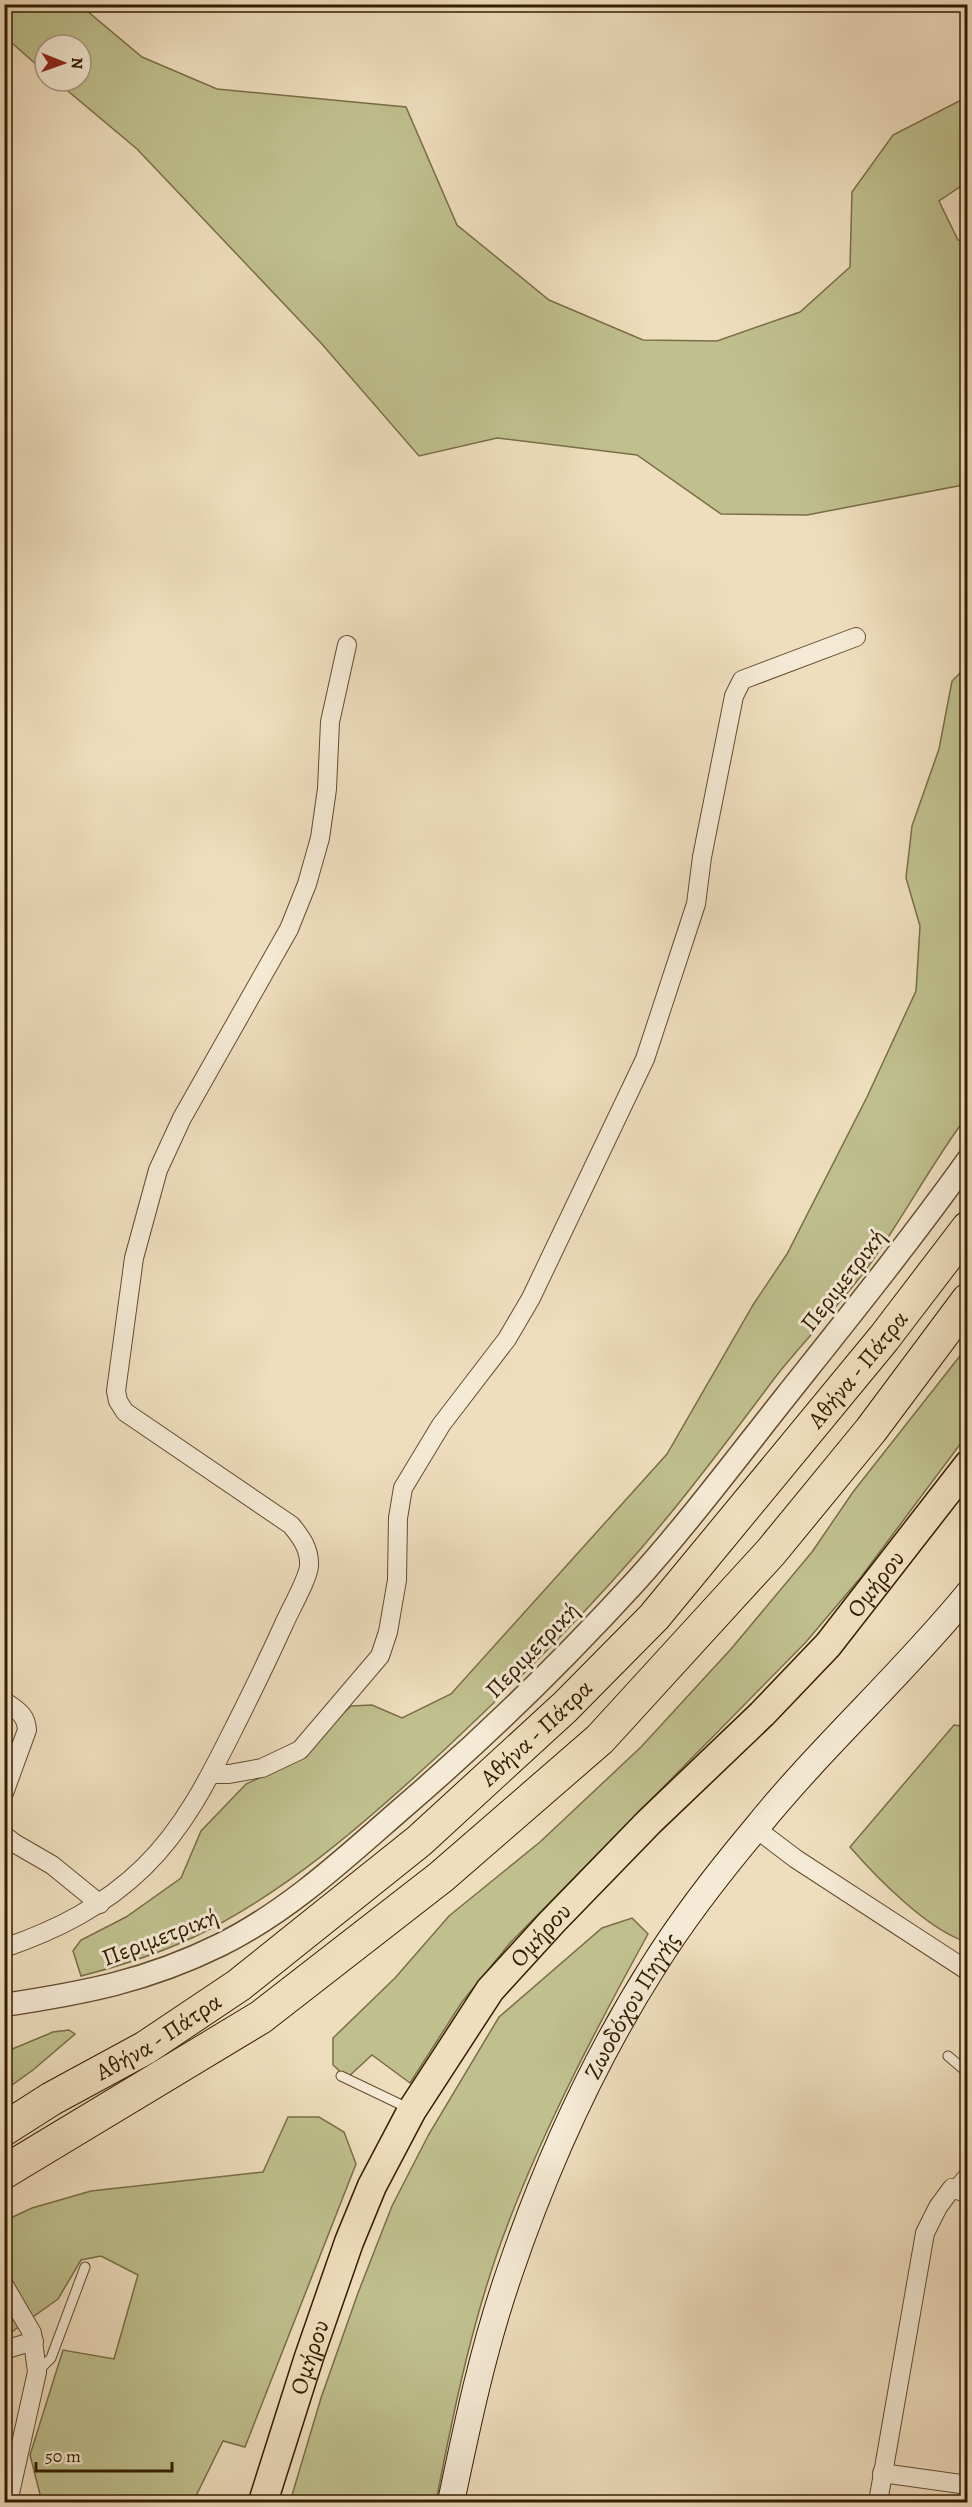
<svg xmlns="http://www.w3.org/2000/svg" width="972" height="2507" font-family="Alegreya,serif">
<style>
.green{fill:#bfc08e;stroke:#7a6e47;stroke-width:1.5}
.lines{fill:none;stroke-linecap:round;stroke-linejoin:round}
.service-casing{stroke:#634d30;stroke-width:11}
.minor-casing{stroke:#634d30;stroke-width:20}
.tertiary-casing{stroke:#634d30;stroke-width:25}
.secondary-casing{stroke:#341d00;stroke-width:28}
.primary-casing{stroke:#341d00;stroke-width:31}
.motorway-casing{stroke:#341d00;stroke-width:35}
.service{stroke:#f5ead5;stroke-width:9}
.minor{stroke:#f5ead5;stroke-width:18}
.tertiary{stroke:#f5ead5;stroke-width:22}
.secondary{stroke:#f5ead5;stroke-width:26}
.primary{stroke:#efdebe;stroke-width:28}
.motorway{stroke:#efdebe;stroke-width:33}
.labels{text-anchor:middle;stroke-width:6;stroke-linejoin:round;paint-order:stroke}
.street-label{font-size:24px;fill:#341d00;stroke:#f5ead5}
</style>
<rect width="100%" height="100%" fill="#efdebe"/>
<filter id="stains"><feTurbulence type="fractalNoise" baseFrequency=".00333" numOctaves="4"/><feColorMatrix values="0 0 0 0 .2 0 0 0 0 .09 0 0 0 0 .02 0 0 0 .5 -.17"/></filter>
<radialGradient id="worn" r=".72"><stop offset=".6" stop-color="#630" stop-opacity="0"/><stop offset="1" stop-color="#630" stop-opacity=".3"/></radialGradient>
<!-- green -->
<g class="green">
<polygon points="5,4 80,5 142,57 217,89 406,107 457,225 549,300 643,340 717,341 800,312 850,267 852,192 893,135 967,97 967,182 939,201 958,240 967,242 968,474 963,485 807,515 721,514 637,455 497,438 419,456 321,343 137,149 56,81 81,81 81,45 45,45 45,72 5,37"/>
<path d="M 967,666 L 967,1116 C 932,1163 904,1216 870,1264 C 842,1303 807,1337 777,1375 C 740,1424 704,1473 665,1520 C 597,1603 520,1679 442,1752 C 366,1822 287,1892 194,1937 C 158,1954 120,1966 81,1976 L 73,1951 L 81,1940 L 126,1917 L 181,1878 L 201,1831 L 246,1784 L 288,1765 L 351,1706 L 372,1705 L 402,1718 L 451,1694 L 667,1454 L 753,1305 L 787,1254 L 867,1097 L 916,991 L 920,926 L 906,878 L 912,826 L 939,749 L 952,681 Z"/>
<polygon points="967,1347 967,1435 861,1577 806,1642 510,1943 462,2002 410,2083 372,2055 347,2078 333,2065 333,2038 395,1978 449,1916 540,1842 641,1747 731,1649 812,1552 853,1492"/>
<path d="M 954,1725 L 967,1727 L 967,1942 C 929,1931 877,1878 850,1847 Z"/>
<path d="M 632,1918 L 648,1934 C 597,2027 547,2122 509,2221 C 474,2311 454,2408 436,2502 L 290,2502 L 321,2398 L 358,2293 L 392,2206 L 429,2134 L 499,2017 L 602,1928 Z"/>
<polygon points="69,2030 75,2034 33,2070 5,2090 5,2052 53,2032"/>
<polygon points="288,2117 319,2117 344,2132 356,2164 245,2447 223,2441 193,2502 42,2502 30,2455 63,2350 114,2359 138,2275 101,2256 81,2260 58,2299 13,2331 5,2334 4,2221 32,2208 91,2191 263,2172"/>
</g>
<g class="lines">
<defs>
<g id="service">
<polyline points="948,2056 968,2073"/>
<polyline points="341,2076 410,2109"/>
<polyline points="952,2188 968,2169"/>
<polyline points="37,2372 51,2358 85,2267"/>
</g>
<g id="minor">
<path d="M 4,1701 C 17,1710 26,1714 27,1730 L 4,1793"/>
<polyline points="211,1774 229,1774 262,1768 300,1750 380,1656 388,1632 397,1580 398,1518 403,1488 441,1425 507,1339 531,1298 645,1059 696,904 702,857 734,696 742,680 856,637"/>
<polyline points="755,1828 796,1859 968,1971"/>
<polyline points="4,1835 14,1843 52,1865 100,1904"/>
<path d="M 4,1948 C 57,1930 104,1906 144,1867 C 186,1826 211,1774 237,1722 C 253,1690 269,1657 284,1624 C 290,1610 308,1579 309,1566 C 310,1549 301,1537 291,1525 L 125,1412 L 118,1401 L 116,1391 L 134,1258 L 158,1170 L 182,1118 L 289,929 L 307,884 L 320,838 L 327,789 L 330,722 L 347,645"/>
<polyline points="4,2285 32,2333 37,2372 8,2502"/>
<polyline points="4,2350 34,2341"/>
<polyline points="882,2473 968,2485"/>
<polyline points="878,2502 925,2233 938,2207 952,2188 968,2194"/>
</g>
<path id="tertiary" d="M 4,2005 C 84,1993 147,1981 220,1945 C 287,1912 343,1860 399,1811 C 483,1739 562,1662 636,1581 C 689,1522 737,1458 786,1396 C 848,1318 910,1241 968,1160"/>
<g id="secondary">
<path id="s1" d="M 451,2502 C 467,2426 483,2349 509,2274 C 545,2168 593,2061 654,1965 C 684,1917 720,1871 756,1828 C 822,1746 901,1676 968,1594"/>
</g>
<g id="primary">
<path id="s2" d="M 263,2502 L 309,2357 L 349,2242 L 372,2186 L 412,2110 L 490,1990 L 552,1922 L 649,1822 L 762,1714 L 828,1645 L 968,1465"/>
</g>
<g id="motorway">
<path id="s3" d="M 4,2129 L 51,2099 L 145,2048 L 239,1985 L 419,1841 L 565,1707 L 654,1617 L 884,1338 L 968,1228"/>
<polyline points="4,2172 261,2017 441,1877 600,1739 771,1552 871,1430 968,1300"/>
</g>
</defs>
<!-- service casing -->
<use href="#service" class="service-casing"/>
<!-- minor casing -->
<use href="#minor" class="minor-casing"/>
<!-- tertiary casing -->
<use href="#tertiary" class="tertiary-casing"/>
<!-- secondary casing -->
<use href="#secondary" class="secondary-casing"/>
<!-- primary casing -->
<use href="#primary" class="primary-casing"/>
<!-- motorway casing -->
<use href="#motorway" class="motorway-casing"/>
<!-- service -->
<use href="#service" class="service"/>
<!-- minor -->
<use href="#minor" class="minor"/>
<!-- tertiary -->
<use href="#tertiary" class="tertiary"/>
<!-- secondary -->
<use href="#secondary" class="secondary"/>
<!-- primary -->
<use href="#primary" class="primary"/>
<!-- motorway -->
<use href="#motorway" class="motorway"/>
</g>
<g class="labels">
<!-- street labels -->
<g class="street-label">
<text transform="translate(843 1280) rotate(-52)" y="8">Περιμετρική</text>
<text dy="8" stroke="none"><textPath href="#s3" startOffset="1152">Αθήνα - Πάτρα</textPath></text>
<text dy="8" stroke="none"><textPath href="#s2" startOffset="1124">Ομήρου</textPath></text>
<text transform="translate(532 1650) rotate(-46)" y="8">Περιμετρική</text>
<text dy="8" stroke="none"><textPath href="#s3" startOffset="666">Αθήνα - Πάτρα</textPath></text>
<text dy="8" stroke="none"><textPath href="#s2" startOffset="638">Ομήρου</textPath></text>
<text transform="translate(160 1937) rotate(-21)" y="8">Περιμετρική</text>
<text dy="8" stroke="none"><textPath href="#s1" startOffset="531">Ζωοδόχου Πηγής</textPath></text>
<text dy="8" stroke="none"><textPath href="#s3" startOffset="180">Αθήνα - Πάτρα</textPath></text>
<text dy="8" stroke="none"><textPath href="#s2" startOffset="152">Ομήρου</textPath></text>
</g>
</g>
<!-- margin -->
<rect width="972" height="2507" fill="none" stroke="#efdebe" stroke-width="24"/>
<rect x="6" y="6" width="960" height="2495" fill="none" stroke="#341d00" stroke-width="3"/>
<rect x="12" y="12" width="948" height="2483" fill="none" stroke="#341d00" stroke-width="1.5"/>
<!-- north arrow -->
<g transform="translate(63 63) rotate(91)"><circle r="28" fill="#f5ead5" stroke="#a89880" stroke-width="1.5"/>
<path d="M0-4.5L10 22L0 15L-10 22Z" fill="#8f2418"/>
<text y="-9" font-size="16" font-weight="bold" text-anchor="middle" fill="#341d00">N</text>
</g>
<!-- scale -->
<path d="M36 2462v9h136v-9" fill="none" stroke="#341d00" stroke-width="3"/>
<text x="45" y="2462" font-size="18" fill="#341d00" stroke="#f5ead5" stroke-width="4.5" paint-order="stroke">50 m</text>
<rect width="100%" height="100%" filter="url(#stains)"/>
<rect width="100%" height="100%" fill="url(#worn)"/>
</svg>
